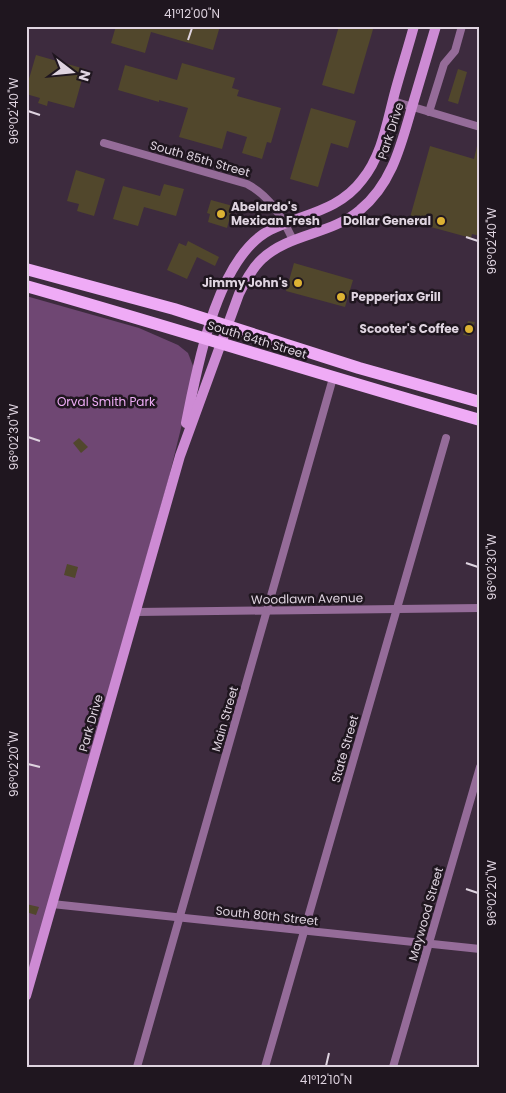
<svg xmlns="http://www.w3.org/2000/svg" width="506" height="1093" font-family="Poppins,sans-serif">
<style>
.green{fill:#6f4773}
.building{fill:#51472c}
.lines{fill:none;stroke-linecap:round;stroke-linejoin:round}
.street{stroke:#956c99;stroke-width:8}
.secondary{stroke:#cd8bd4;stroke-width:10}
.primary{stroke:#efabf6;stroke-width:12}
.ticks{fill:none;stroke:#dfd4e0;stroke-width:2}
.poi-dot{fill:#dcb233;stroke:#1f161f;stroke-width:2}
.labels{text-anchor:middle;stroke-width:5;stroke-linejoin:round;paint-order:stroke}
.street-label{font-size:12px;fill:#dfd4e0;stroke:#1f161f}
.poi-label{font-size:12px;font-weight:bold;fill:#dfd4e0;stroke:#1f161f;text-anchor:end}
.park-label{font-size:12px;fill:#edabf4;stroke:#1f161f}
.neatline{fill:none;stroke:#dfd4e0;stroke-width:2}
.ticks-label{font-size:12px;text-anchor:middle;fill:#dfd4e0}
</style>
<rect width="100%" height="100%" fill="#3d2b3e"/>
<!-- green -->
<polygon class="green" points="26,296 139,328 178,345 188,353 195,371 169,477 135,598 26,982"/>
<!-- building -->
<g class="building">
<polygon points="116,26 220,26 213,50 151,32 145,53 111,43"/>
<polygon points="339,26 374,26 354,94 322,85"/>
<polygon points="36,55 85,69 74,108 48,101 47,106 38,103 40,98 26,94 26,89"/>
<polygon points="182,63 235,78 232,88 239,90 237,96 281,108 271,143 267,142 262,159 242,153 247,137 227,131 222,149 179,137 188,108 159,100 159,102 118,90 125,65 177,80"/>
<polygon points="458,69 467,72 458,104 448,101"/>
<polygon points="311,108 356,121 348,148 331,143 318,187 290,179"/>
<polygon points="430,146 474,159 477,146 480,146 480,236 472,234 471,238 409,221"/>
<polygon points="76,170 105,179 94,216 77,211 79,204 67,201"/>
<polygon points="164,184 184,189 176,216 144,207 138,226 113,219 123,186 160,196"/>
<polygon points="211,200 233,206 227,228 208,222 210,214 207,213"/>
<polygon points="188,241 219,257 215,266 197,257 187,279 167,270 179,243 186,246"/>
<polygon points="294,263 353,280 345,307 286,291"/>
<polygon points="468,321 475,322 470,336 463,335"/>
<polygon points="79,438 88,447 81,453 73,443"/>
<polygon points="67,564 78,567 75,578 64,575"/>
<polygon points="26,904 39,907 36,915 26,912"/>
</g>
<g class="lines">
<!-- street -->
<g class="street">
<polyline points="393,101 480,127"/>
<polyline points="429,112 444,64 455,51 462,26"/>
<path d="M 104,143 L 247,184 C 270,196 282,217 293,240"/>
<polyline points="136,612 480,608"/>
<polyline points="52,904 480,949"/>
<polyline points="137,1067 333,378"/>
<polyline points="265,1067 446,438"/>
<polyline points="393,1067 480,767"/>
</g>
<!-- secondary -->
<g class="secondary">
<path d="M 186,423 C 197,369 216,258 270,230 C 302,214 339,211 362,180 C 382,156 387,122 395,92 C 401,70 408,48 414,26"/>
<path d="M 26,996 L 180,456 L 239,294 C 245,282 252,268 262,259 C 290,233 331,235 360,210 C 392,184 401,145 412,107 C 420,80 428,53 436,26"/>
</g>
<!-- primary -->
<g class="primary">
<polyline points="26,269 174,309 359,368 480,402"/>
<path d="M 26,286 C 178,329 328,377 480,420"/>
</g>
</g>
<!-- ticks -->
<path class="ticks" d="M 188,40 L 192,28M 28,111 L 40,115M 466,237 L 478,241M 28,437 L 40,441M 466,563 L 478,567M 28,764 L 40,767M 466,889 L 478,893M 326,1066 L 329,1053"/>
<!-- markers -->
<g class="poi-dot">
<circle cx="221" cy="214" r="5"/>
<circle cx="441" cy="221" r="5"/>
<circle cx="298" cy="283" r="5"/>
<circle cx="341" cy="297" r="5"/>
<circle cx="469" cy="329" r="5"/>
</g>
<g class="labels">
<!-- street labels -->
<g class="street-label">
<text transform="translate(391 131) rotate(-72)" y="4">Park Drive</text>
<text transform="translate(200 159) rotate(16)" y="4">South 85th Street</text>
<text transform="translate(257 340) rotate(17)" y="4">South 84th Street</text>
<text transform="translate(307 599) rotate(-1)" y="4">Woodlawn Avenue</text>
<text transform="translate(225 719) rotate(-74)" y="4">Main Street</text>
<text transform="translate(91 723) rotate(-74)" y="4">Park Drive</text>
<text transform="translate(345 749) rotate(-74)" y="4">State Street</text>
<text transform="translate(426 914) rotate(-74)" y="4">Maywood Street</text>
<text transform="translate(267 916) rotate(6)" y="4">South 80th Street</text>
</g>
<!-- poi labels -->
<g class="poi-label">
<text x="231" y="211" text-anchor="start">Abelardo's<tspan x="231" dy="14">Mexican Fresh</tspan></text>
<text x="431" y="225">Dollar General</text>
<text x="288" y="287">Jimmy John's</text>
<text x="351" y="301" text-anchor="start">Pepperjax Grill</text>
<text x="459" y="333">Scooter's Coffee</text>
</g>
<!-- park labels -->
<g class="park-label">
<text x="106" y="406">Orval Smith Park</text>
</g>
</g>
<!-- border -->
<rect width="506" height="1093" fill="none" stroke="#1f161f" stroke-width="55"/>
<!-- north arrow -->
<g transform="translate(72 72) rotate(106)" stroke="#1f161f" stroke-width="4" paint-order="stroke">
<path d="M0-4L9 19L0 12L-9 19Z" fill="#dfd4e0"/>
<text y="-8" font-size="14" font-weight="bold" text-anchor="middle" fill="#dfd4e0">N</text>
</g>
<rect x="28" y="28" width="450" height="1038" class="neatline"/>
<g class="ticks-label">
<text x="192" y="18">41°12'00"N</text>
<text transform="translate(14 111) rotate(-90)" y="4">96°02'40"W</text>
<text transform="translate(492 241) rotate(-90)" y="4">96°02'40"W</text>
<text transform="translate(14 437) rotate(-90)" y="4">96°02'30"W</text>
<text transform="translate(492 567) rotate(-90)" y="4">96°02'30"W</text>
<text transform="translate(14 764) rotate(-90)" y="4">96°02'20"W</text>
<text transform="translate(492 893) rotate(-90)" y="4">96°02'20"W</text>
<text x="326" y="1084">41°12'10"N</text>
</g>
</svg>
